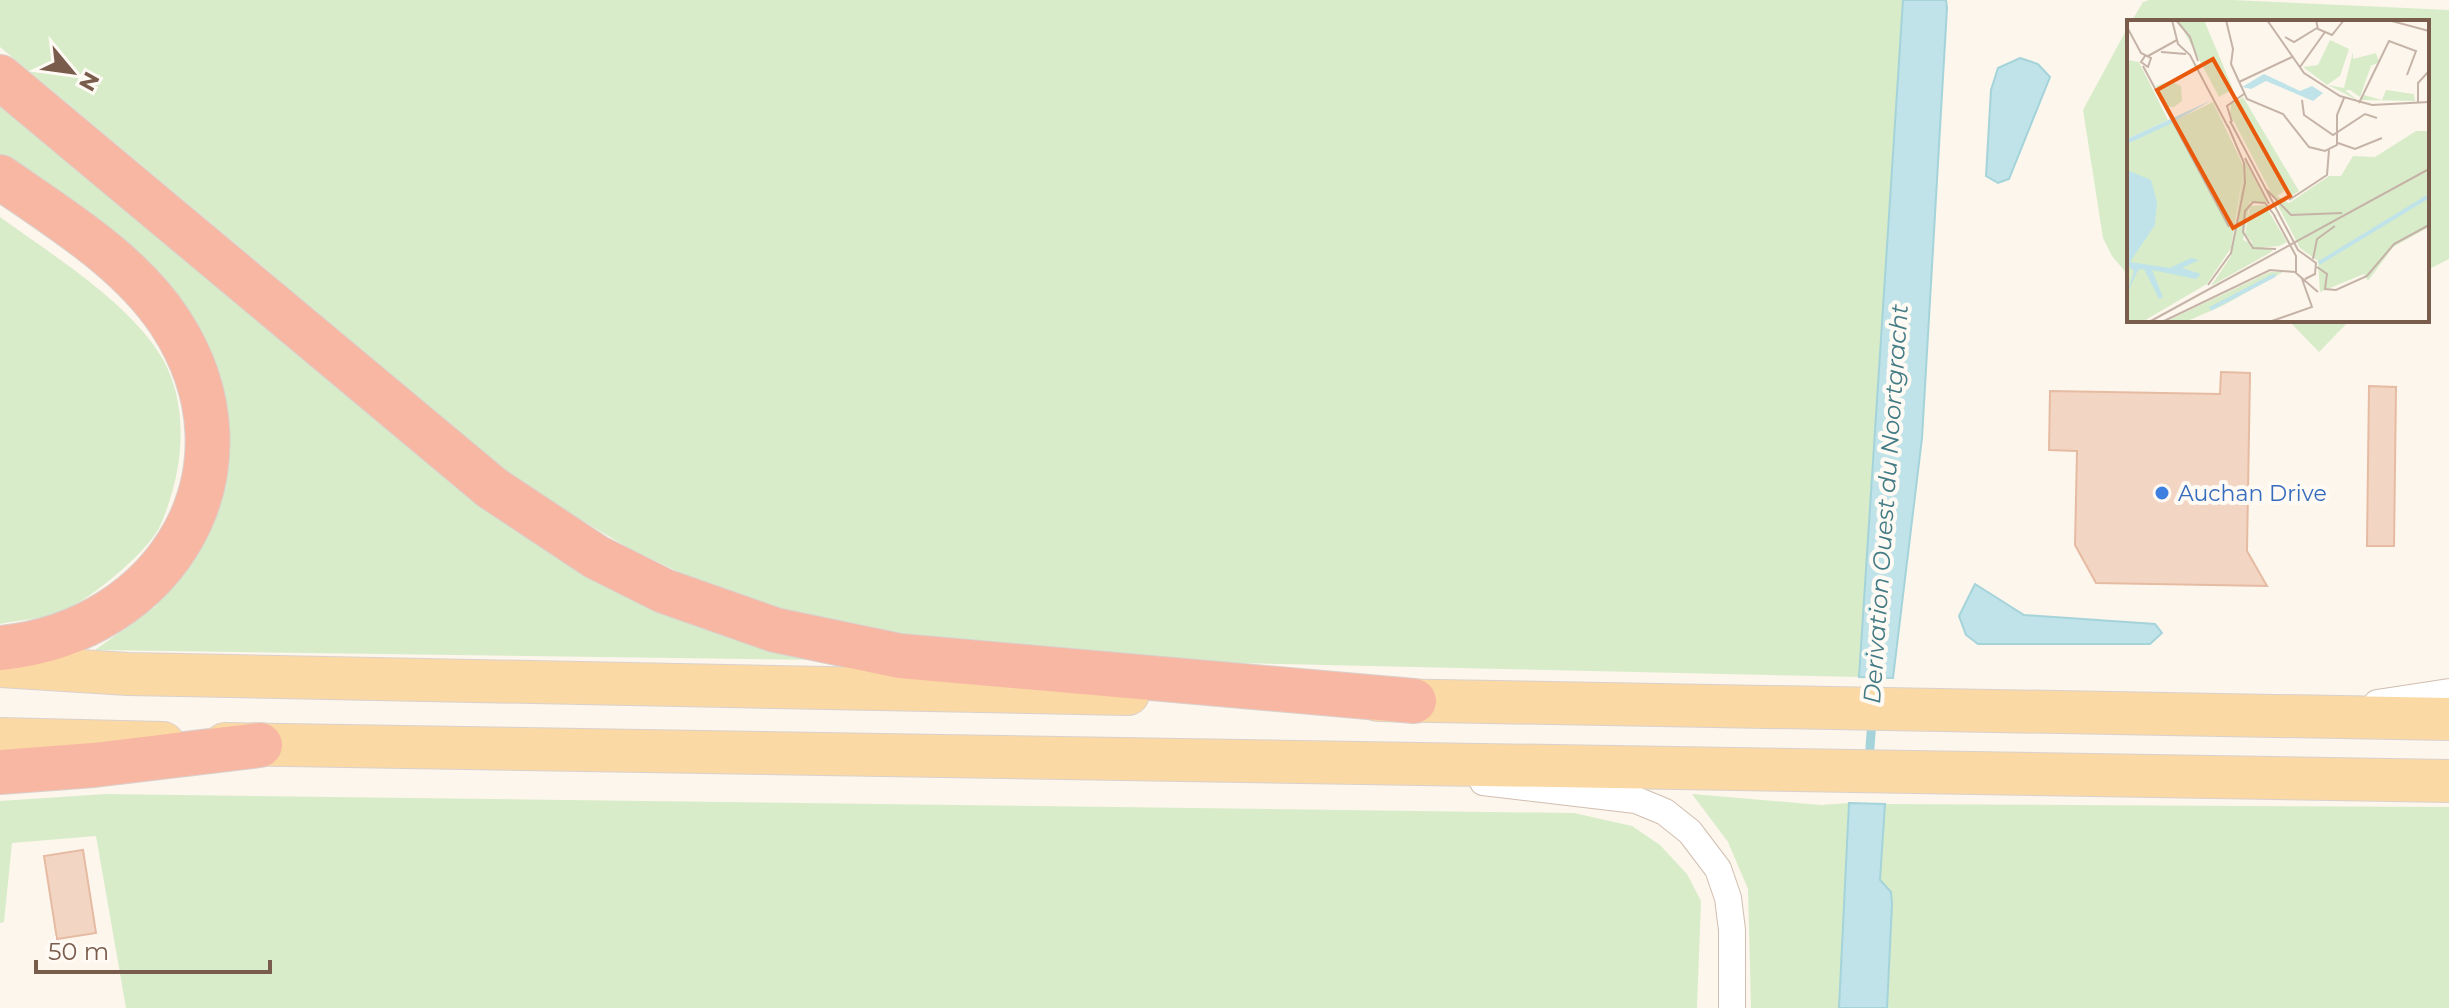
<svg xmlns="http://www.w3.org/2000/svg" width="2449" height="1008" font-family="Montserrat,sans-serif">
<style>
.green{fill:#d8ecc9}
.water{fill:#bfe3e8;stroke:#a5d3da;stroke-width:2}
.lines{fill:none;stroke-linecap:round;stroke-linejoin:round}
.stream{stroke:#a5d3da;stroke-width:9}
.building{fill:#f3d5c3;stroke:#e6bba3;stroke-width:2}
.minor-casing{stroke:#d1beb0;stroke-width:28}
.primary-casing{stroke:#dad1cd;stroke-width:44}
.motorway-casing{stroke:#dad1cd;stroke-width:46}
.minor{stroke:#fff;stroke-width:26}
.primary{stroke:#fbd9a5;stroke-width:42}
.motorway{stroke:#f7b7a3;stroke-width:44}
.shop-dot{fill:#3f7fe0;stroke:#fffaf3;stroke-width:3}
.labels{text-anchor:middle;stroke-width:8;stroke-linejoin:round;paint-order:stroke}
.shop-label{font-size:22px;fill:#366cbe;stroke:#fffaf3;text-anchor:start}
.water-label{font-size:24px;font-style:italic;fill:#437c86;stroke:#fffaf3}
.inset-river{fill:none;stroke:#bfe3e8;stroke-width:4}
.inset-road{fill:none;stroke:#c5b3a7;stroke-width:2}
.view{fill:#e8590c;fill-opacity:0.15;stroke:#e8590c;stroke-width:4}
.inset-edge{fill:none;stroke:#7a5c4d;stroke-width:4}
</style>
<rect width="100%" height="100%" fill="#fdf6ec"/>
<!-- green -->
<g class="green">
<polygon points="0,0 1903,0 1859,677 1194,662 946,651 753,607 630,549 521,484 383,375 274,276 0,47"/>
<polygon points="2149,0 2232,0 2449,10 2449,259 2427,270 2427,22 2131,22 2143,2"/>
<polygon points="2129,25 2129,276 2112,256 2103,238 2083,110"/>
<polygon points="0,93 581,567 701,628 775,652 821,660 95,650 155,607 199,549 216,389 0,157"/>
<path d="M 0,217 C 51,254 122,298 157,350 C 192,401 184,472 160,526 C 148,552 88,602 60,612 C 42,619 19,620 0,624 Z"/>
<polygon points="2288,320 2350,320 2319,352"/>
<polygon points="106,794 1574,813 1632,826 1660,845 1687,874 1701,901 1697,1008 126,1008 96,836 12,843 4,922 0,923 0,801"/>
<polygon points="1692,794 1821,805 1849,803 1839,1008 1751,1008 1748,889 1728,842"/>
<polygon points="1885,804 2449,807 2449,1008 1887,1008 1892,904 1880,880"/>
</g>
<!-- water -->
<g class="water">
<polygon points="1903,0 1946,0 1947,8 1922,438 1893,678 1859,677"/>
<polygon points="2020,58 2038,64 2050,77 2009,179 1998,183 1986,176 1991,90 1998,68"/>
<polygon points="1975,584 2024,615 2155,624 2162,633 2150,644 1978,644 1966,635 1959,616"/>
<polygon points="1849,803 1885,804 1880,880 1891,892 1892,904 1887,1008 1839,1008"/>
</g>
<g class="lines">
<!-- stream -->
<polyline class="stream" points="1869,761 1872,720"/>
</g>
<!-- building -->
<g class="building">
<polygon points="2221,372 2250,373 2247,551 2267,586 2096,583 2075,545 2077,451 2049,450 2050,391 2220,394"/>
<polygon points="2369,386 2396,387 2394,546 2367,546"/>
<polygon points="83,850 96,933 57,939 44,856"/>
</g>
<g class="lines">
<defs>
<g id="minor">
<polyline points="2377,703 2449,692"/>
<polyline points="1483,782 1636,800 1665,812 1690,832 1718,869 1728,898 1732,930 1732,1008"/>
</g>
<g id="primary">
<polyline points="0,666 128,674 1128,694"/>
<polyline points="1378,700 2449,719"/>
<polyline points="0,739 163,743"/>
<polyline points="225,744 2449,781"/>
</g>
<g id="motorway">
<polyline points="0,77 492,488 596,557 664,591 775,630 900,656 1414,701"/>
<path d="M 0,177 C 59,218 130,261 170,322 C 266,469 167,632 0,648"/>
<polyline points="0,772 94,765 260,745"/>
</g>
</defs>
<!-- minor casing -->
<use href="#minor" class="minor-casing"/>
<!-- primary casing -->
<use href="#primary" class="primary-casing"/>
<!-- motorway casing -->
<use href="#motorway" class="motorway-casing"/>
<!-- minor -->
<use href="#minor" class="minor"/>
<!-- primary -->
<use href="#primary" class="primary"/>
<!-- motorway -->
<use href="#motorway" class="motorway"/>
</g>
<!-- markers -->
<circle class="shop-dot" cx="2162" cy="493" r="8"/>
<g class="labels">
<!-- shop labels -->
<g class="shop-label">
<text x="2178" y="501">Auchan Drive</text>
</g>
<!-- water labels -->
<g class="water-label">
<text transform="translate(1886 504) rotate(-86)" y="8">Derivation Ouest du Noortgracht</text>
</g>
</g>
<!-- overview -->
<g transform="translate(2127 20)">
<rect width="302" height="302" fill="#fdf6ec"/>
<path d="M 51,0 L 77,0 L 106,69 L 92,77 ZM 203,20 L 222,29 L 213,56 L 200,65 L 176,47 L 191,45 ZM 226,32 L 226,39 L 249,33 L 252,42 L 244,46 L 233,77 L 223,70 L 218,70 L 230,80 L 201,65 L 217,68 ZM 0,40 L 12,42 L 41,100 L 0,119 ZM 43,61 L 54,66 L 55,81 L 47,87 L 39,87 L 29,66 ZM 259,70 L 287,74 L 288,81 L 234,80 L 237,75 L 255,80 ZM 116,77 L 172,171 L 163,177 L 159,170 L 150,176 L 162,183 L 202,156 L 214,156 L 226,136 L 248,137 L 289,111 L 302,111 L 302,207 L 266,227 L 241,261 L 237,254 L 193,272 L 191,241 L 173,228 L 103,94 L 104,84 ZM 86,82 L 117,147 L 104,228 L 80,264 L 15,302 L 0,302 L 0,124 ZM 118,141 L 140,182 L 123,182 L 116,220 L 146,231 L 84,266 L 104,236 ZM 138,185 L 160,222 L 152,226 L 130,228 L 118,214 L 123,186 ZM 158,251 L 95,286 L 58,302 L 38,302 L 143,252 Z" fill="#d8ecc9"/>
<path d="M 137,54 L 173,71 L 185,66 L 196,73 L 186,81 L 139,61 L 124,69 L 115,67 ZM 85,80 L 41,105 L 0,124 L 0,119 ZM 0,150 L 24,160 L 30,182 L 28,205 L 3,242 L 43,248 L 64,238 L 72,240 L 55,248 L 74,254 L 69,259 L 25,250 L 36,277 L 32,279 L 17,249 L 11,250 L 0,274 L 7,251 L 0,245 Z" fill="#bfe3e8"/>
<path class="inset-river" d="M 192,243 L 302,176M 83,289 L 148,255"/>
<path class="inset-road" d="M 45,0 L 51,24 L 63,35 L 101,107M 49,0 L 63,17 L 71,41M 99,0 L 106,29 L 104,44 L 120,79 L 156,94 L 182,127 L 198,131 L 210,125 L 210,95 L 217,78M 140,0 L 177,53 L 213,76 L 245,85 L 302,82M 189,0 L 191,9 L 205,15 L 217,0M 261,0 L 302,11M 0,7 L 14,33 L 24,38 L 21,47 L 14,42 L 18,36M 158,17 L 167,22 L 190,8M 34,32 L 59,34M 21,36 L 50,20M 16,46 L 102,207M 173,47 L 198,12M 112,62 L 165,37M 175,80 L 177,95 L 206,115 L 238,94 L 250,98M 291,82 L 291,63 L 302,51M 232,83 L 262,21 L 289,31 L 280,55M 103,101 L 171,230 L 189,243 L 188,254 L 178,259M 105,102 L 100,86 L 117,74M 211,123 L 228,129 L 255,118M 118,138 L 142,184M 140,170 L 164,195 L 215,193M 162,180 L 200,155 L 202,130M 147,195 L 169,236 L 169,253 L 191,272M 148,196 L 138,183 L 126,182 L 118,191 L 116,212 L 126,228 L 149,229M 186,239 L 190,219 L 208,206M 190,247 L 200,254 L 198,269 L 209,270 L 240,256 L 267,224 L 302,205M 81,265 L 104,233 L 118,163 L 117,143 L 101,106M 22,302 L 302,149M 35,302 L 143,250 L 168,252M 142,302 L 185,287 L 175,259"/>
<path class="view" d="M 86,39 L 163,176 L 106,208 L 30,70 Z"/>
<rect width="302" height="302" class="inset-edge"/>
</g>
<!-- north arrow -->
<g transform="translate(72 72) rotate(119)" stroke="#fffaf3" stroke-width="6" paint-order="stroke">
<path d="M0-6L14 30L0 20L-14 30Z" fill="#7a5c4d"/>
<text y="-12" font-size="22" font-weight="bold" text-anchor="middle" fill="#7a5c4d">N</text>
</g>
<!-- scale -->
<path d="M36 960v12h234v-12" fill="none" stroke="#7a5c4d" stroke-width="4"/>
<text x="48" y="960" font-size="24" fill="#7a5c4d" stroke="#fffaf3" stroke-width="6" paint-order="stroke">50 m</text>
</svg>
